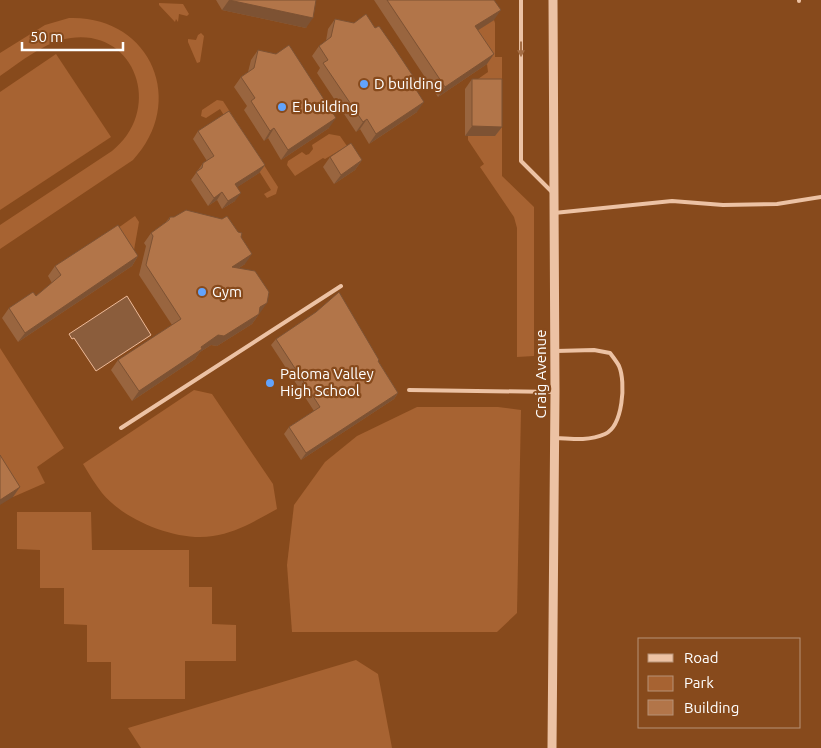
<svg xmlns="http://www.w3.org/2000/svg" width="821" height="748" font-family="Ubuntu,sans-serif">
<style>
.green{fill:#a76332}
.water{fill:#8b5d3c;stroke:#eeba98}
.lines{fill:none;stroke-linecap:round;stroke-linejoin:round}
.service{stroke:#ecc2a4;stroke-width:4}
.tertiary{stroke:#ecc2a4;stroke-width:9}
.wall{fill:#99653f}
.shaded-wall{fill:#7d5233}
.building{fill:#b27549;stroke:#7d5233}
.oneway{fill:#a56e45}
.poi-dot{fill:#62a3fc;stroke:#874a1c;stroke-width:2}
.labels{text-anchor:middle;stroke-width:4.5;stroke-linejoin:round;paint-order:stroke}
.poi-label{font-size:15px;fill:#fff;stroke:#874a1c;text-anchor:start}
.street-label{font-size:15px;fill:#fff;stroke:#874a1c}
</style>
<rect width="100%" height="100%" fill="#874a1c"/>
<!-- green -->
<g class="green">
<polygon points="159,3 183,4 189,14 187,16 179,14 178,22 176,19 175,22 159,5"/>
<path d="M 69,18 C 150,15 188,101 133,160 L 0,249 L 0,225 L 112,151 C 164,110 136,29 71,38 C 45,41 21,62 0,76 L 0,53 L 45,25 Z"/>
<polygon points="494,20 495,23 495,57 502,57 502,176 534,207 534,356 517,357 517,228 514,217 480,167 484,164 468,140 468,136 494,136 468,86 488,72 487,64 473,33"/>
<polygon points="201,33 204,36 200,62 197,63 188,42 188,39 196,40 198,35"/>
<polygon points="56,54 111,137 0,210 0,92"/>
<polygon points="217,100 223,101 278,187 276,194 267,198 264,194 271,190 220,109 206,118 201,116 202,110"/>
<polygon points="329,134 340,136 347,146 325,159 323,158 295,176 287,165 288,161 302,152 306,155 309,154 313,149 312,145"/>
<polygon points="135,216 139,222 134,250 118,228"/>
<polygon points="0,348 64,448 37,467 45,483 13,497 0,476"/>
<path d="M 194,390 L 212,394 L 273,484 L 277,509 C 257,520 236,533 213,536 C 178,542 125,521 102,493 C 95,484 89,474 83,464 Z"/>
<polygon points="417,407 498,407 521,410 517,613 497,632 292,632 287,565 294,505 325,462 357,436"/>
<polygon points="17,512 91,512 92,550 189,550 189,587 212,587 212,624 236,625 236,661 185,661 185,699 111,699 111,662 87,662 87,625 64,624 64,588 40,588 40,550 17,549"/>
<polygon points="356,660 378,674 392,748 141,748 128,728"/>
</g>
<!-- water -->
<polygon class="water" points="127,296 151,335 96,371 74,338 72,339 69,334"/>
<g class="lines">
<!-- service -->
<g class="service">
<polyline points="521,0 521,161 552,192"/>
<polyline points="799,1 799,0"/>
<polyline points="554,213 672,201 723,205 777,204 821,197"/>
<polyline points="409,390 555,392"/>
<polyline points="121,428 341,286"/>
<path d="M 555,438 C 572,439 589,441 605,434 C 623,426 626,382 619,366 C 617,362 613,357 610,353 L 594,350 L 556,351"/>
</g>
<!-- tertiary -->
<polyline class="tertiary" points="552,748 555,392 553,0"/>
</g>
<!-- wall -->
<g class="wall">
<polygon points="216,0 316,0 306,28 222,10"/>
<polygon points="374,0 494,0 494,20 478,30 487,64 438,97"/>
<polygon points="335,19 375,28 419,85 416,89 417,112 369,144 360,129 356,132 317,73 320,68 312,56 319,46 326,41 328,29"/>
<polygon points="258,50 329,128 281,160 268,138 264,141 244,110 247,106 234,87 241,77 248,72 251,60"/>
<polygon points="472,79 502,127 495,136 465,136 465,89"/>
<polygon points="198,131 265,165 259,173 237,187 235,201 222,209 217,200 208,206 191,180 203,163 207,161 193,139"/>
<polygon points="330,157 362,160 355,170 334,184 323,167"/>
<polygon points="170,217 241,237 245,264 239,268 259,314 252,324 217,346 211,345 200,352 195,359 132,401 111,370 118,360 172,325 139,275 146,246 144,243 151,233 165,223"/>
<polygon points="138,256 132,266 18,342 2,318 9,308 36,296 52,283 48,276 55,266"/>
<polygon points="276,339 378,361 398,393 394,399 301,460 284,434 289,427 314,411 271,345"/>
</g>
<!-- shaded-wall -->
<g class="shaded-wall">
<polygon points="229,0 313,18 306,28 222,10"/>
<polygon points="501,10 494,20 469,36 475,26"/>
<polygon points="494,54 487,64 438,97 445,87"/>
<polygon points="424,102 417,112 369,144 376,134"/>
<polygon points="336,118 329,128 281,160 288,150"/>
<polygon points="367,119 360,129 356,132 363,122"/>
<polygon points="472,126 502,127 495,136 465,136"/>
<polygon points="274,128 268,138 264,141 270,131"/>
<polygon points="362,160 355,170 334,184 341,175"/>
<polygon points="265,165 259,173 230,192 235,184"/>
<polygon points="222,192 217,200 208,206 214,198"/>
<polygon points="241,193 235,201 222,209 228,201"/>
<polygon points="252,254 245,264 225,277 232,267"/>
<polygon points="138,256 132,266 18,342 25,333"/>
<polygon points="267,303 260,313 253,317 260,307"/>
<polygon points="259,314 252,324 217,346 211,345 200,352 195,359 132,401 139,391 201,347 218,335"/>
<polygon points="398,393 394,399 301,460 306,453"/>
<polygon points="20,487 13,497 0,505 0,500"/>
</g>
<!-- building -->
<g class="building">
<polygon points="229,0 316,0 313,18"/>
<polygon points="387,0 494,0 501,10 475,26 494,54 445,87"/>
<polygon points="366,14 375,28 379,26 395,49 419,85 415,88 424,102 376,134 367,119 363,122 323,63 328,60 319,46 331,37 335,19 354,23"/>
<polygon points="289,45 336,118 288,150 274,128 270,131 251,101 255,98 241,77 254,68 258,50 276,54"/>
<polygon points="472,79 502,79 502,127 472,126"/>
<polygon points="229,111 265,165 235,184 241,193 228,201 222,192 214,198 196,172 202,168 203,163 214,156 198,131"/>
<polygon points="351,143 362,160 341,175 330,157"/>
<polygon points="186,210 222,219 227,216 238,232 242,233 241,237 252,254 232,267 255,271 269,292 267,303 260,307 259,314 224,336 218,335 201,347 202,349 139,391 118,360 181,319 146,265 153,236 151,233 169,220 170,217 174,217"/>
<polygon points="118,225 138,256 25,333 9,308 33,292 36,296 61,275 55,266"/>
<polygon points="339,292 379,360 378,361 398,393 306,453 289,427 320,407 276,339 316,312"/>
<polygon points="0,455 20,487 0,500"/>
</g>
<!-- one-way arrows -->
<defs><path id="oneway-solid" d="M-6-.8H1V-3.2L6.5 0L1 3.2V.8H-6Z" transform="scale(1.25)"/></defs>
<use class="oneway" href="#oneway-solid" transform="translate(521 49) rotate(90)"/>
<!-- markers -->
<g class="poi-dot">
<circle cx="364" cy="84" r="5"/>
<circle cx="282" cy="107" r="5"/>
<circle cx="202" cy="292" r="5"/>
<circle cx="270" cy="383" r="5"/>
</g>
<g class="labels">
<!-- poi labels -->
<g class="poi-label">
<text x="374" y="89">D building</text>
<text x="292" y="112">E building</text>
<text x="212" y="297">Gym</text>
<text x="280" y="379">Paloma Valley<tspan x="280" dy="17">High School</tspan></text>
</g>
<!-- street labels -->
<g class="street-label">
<text transform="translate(541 374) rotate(-90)" y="5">Craig Avenue</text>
</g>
</g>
<!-- legend -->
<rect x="638" y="638" width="162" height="90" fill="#874a1c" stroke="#b79277"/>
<rect x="648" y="654" width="25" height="8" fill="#ecc2a4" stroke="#b79277"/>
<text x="684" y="663" font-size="15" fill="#ffffff">Road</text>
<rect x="648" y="676" width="25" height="15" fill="#a76332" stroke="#b79277"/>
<text x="684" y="688" font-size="15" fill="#ffffff">Park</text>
<rect x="648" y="700" width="25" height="15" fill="#b27549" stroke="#b79277"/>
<text x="684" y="713" font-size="15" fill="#ffffff">Building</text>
<!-- scale -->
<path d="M22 42v8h101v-8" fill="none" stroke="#ffffff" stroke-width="2.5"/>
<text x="30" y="42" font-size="15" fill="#ffffff" stroke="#874a1c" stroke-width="4" paint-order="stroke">50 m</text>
</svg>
